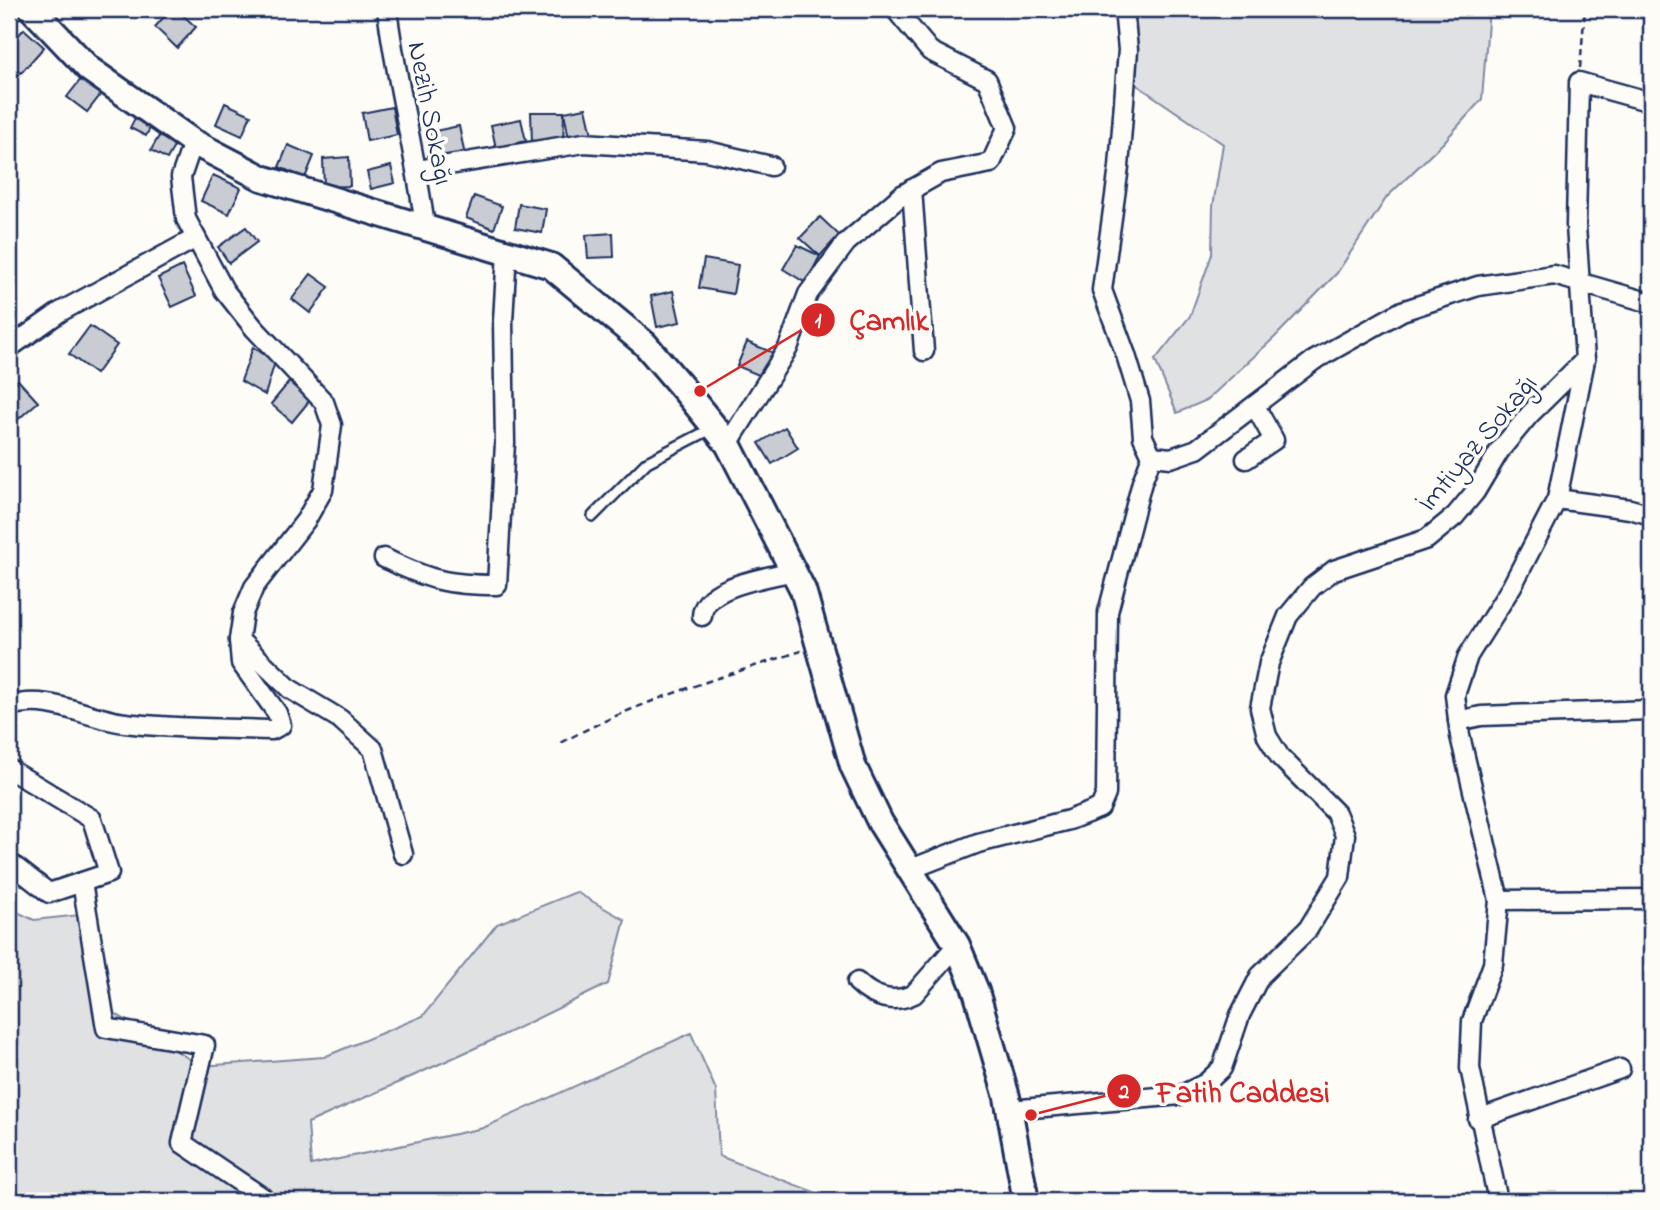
<svg xmlns="http://www.w3.org/2000/svg" width="1660" height="1210" font-family="'Indie Flower',sans-serif">
<style>
.green{fill:#e0e1e3;stroke:#7e88a0;stroke-width:2}
.building{fill:#c9ccd3;stroke:#1b2f5e;stroke-width:2}
.lines{fill:none;stroke-linecap:round;stroke-linejoin:round}
.lane-casing{stroke:#1b2f5e;stroke-width:14}
.street-casing{stroke:#1b2f5e;stroke-width:23}
.secondary-casing{stroke:#1b2f5e;stroke-width:30}
.path{stroke:#1b2f5e;stroke-width:2.5;stroke-dasharray:7 5;stroke-linecap:butt}
.lane{stroke:#fdfcf7;stroke-width:9}
.street{stroke:#fdfcf7;stroke-width:18}
.secondary{stroke:#fdfcf7;stroke-width:24}
.labels{text-anchor:middle;stroke-width:7;stroke-linejoin:round;paint-order:stroke}
.street-label{font-size:28px;fill:#1b2f5e;stroke:#fdfcf7}
.leader{fill:none;stroke:#d62828;stroke-width:2.5}
.callout-dot{fill:#d62828;stroke:#fdfcf7;stroke-width:2.5}
.mark-label{font-size:21px;text-anchor:middle;font-weight:bold;fill:#fff}
.callout-label{font-size:30px;text-anchor:middle;font-weight:bold;fill:#d62828;stroke:#fdfcf7;stroke-width:7;stroke-linejoin:round;paint-order:stroke}
</style>
<rect width="100%" height="100%" fill="#fdfcf7"/>
<filter id="ink" filterUnits="userSpaceOnUse"><feTurbulence type="fractalNoise" baseFrequency=".0143" numOctaves="2"/><feDisplacementMap in="SourceGraphic" scale="14" xChannelSelector="R" yChannelSelector="G"/><feConvolveMatrix kernelMatrix="1 2 1 2 8 2 1 2 1" color-interpolation-filters="sRGB"/></filter>
<g filter="url(#ink)">
<!-- green -->
<g class="green">
<polygon points="1136,9 1489,9 1482,99 1443,143 1387,197 1337,273 1275,337 1207,400 1177,413 1155,360 1190,316 1212,254 1213,206 1223,144 1134,83"/>
<polygon points="576,892 625,920 608,984 493,1040 308,1123 311,1165 483,1128 691,1033 716,1090 719,1156 838,1201 9,1201 9,908 34,920 80,915 106,1008 201,1066 324,1057 423,1016 497,924"/>
</g>
<!-- building -->
<g class="building">
<polygon points="171,9 176,9 196,27 177,48 155,27"/>
<polygon points="24,29 44,47 21,73 9,62 9,46"/>
<polygon points="85,74 105,89 87,112 67,97"/>
<polygon points="225,103 251,115 242,136 216,124"/>
<polygon points="392,107 397,135 367,141 362,113"/>
<polygon points="586,108 592,134 569,139 564,112"/>
<polygon points="531,112 564,112 563,145 532,144"/>
<polygon points="136,116 152,124 146,136 130,128"/>
<polygon points="521,119 526,141 496,148 491,125"/>
<polygon points="459,126 466,161 428,159 430,132"/>
<polygon points="159,136 175,145 167,159 151,150"/>
<polygon points="288,145 314,156 305,178 279,167"/>
<polygon points="349,157 350,186 324,187 323,159"/>
<polygon points="391,166 395,183 371,189 367,172"/>
<polygon points="213,175 241,188 229,214 201,201"/>
<polygon points="474,196 502,206 494,229 466,218"/>
<polygon points="519,204 546,209 542,233 515,228"/>
<polygon points="820,217 839,235 820,256 800,238"/>
<polygon points="246,227 257,242 229,263 218,247"/>
<polygon points="613,233 614,257 588,258 586,235"/>
<polygon points="797,245 820,256 806,283 783,269"/>
<polygon points="704,259 738,265 733,294 699,288"/>
<polygon points="182,266 196,296 172,307 158,278"/>
<polygon points="311,274 329,287 310,313 292,299"/>
<polygon points="673,291 680,322 657,327 651,296"/>
<polygon points="90,326 117,345 96,374 69,354"/>
<polygon points="747,342 776,354 766,378 737,366"/>
<polygon points="253,347 275,362 265,395 241,381"/>
<polygon points="18,380 38,402 15,422 9,415 9,388"/>
<polygon points="289,382 310,400 292,422 271,404"/>
<polygon points="785,427 798,448 772,464 759,443"/>
</g>
<g class="lines">
<defs>
<polyline id="lane" points="593,516 647,462 713,428"/>
<g id="street">
<path d="M 387,9 C 396,82 416,154 425,227"/>
<polyline points="193,142 181,177 186,219 224,290 254,328 324,402 332,425 323,490 306,520 254,587 243,613 239,640 290,689 340,719 373,749 403,854"/>
<polyline points="418,170 584,143 707,151 771,166"/>
<polyline points="912,189 924,351"/>
<polyline points="9,348 60,312 196,238"/>
<polyline points="728,444 788,348 808,294 846,243 902,195 941,173 991,163 1007,128 987,80 930,51 895,9"/>
<polyline points="1152,456 1171,458 1197,449 1313,361 1402,311 1478,286 1554,275 1651,303"/>
<polyline points="1246,459 1274,440 1255,406"/>
<polyline points="1557,499 1630,509 1651,515"/>
<path d="M 384,558 C 429,580 447,585 497,585 L 505,443 L 503,321 L 507,252"/>
<path d="M 702,616 C 703,585 768,578 793,571"/>
<path d="M 9,706 C 50,694 85,718 125,723 C 173,729 224,728 272,730 L 281,725 L 277,713 L 241,663 L 239,640"/>
<polyline points="1458,721 1481,716 1651,710"/>
<polyline points="9,769 92,819 109,873 49,893 9,862"/>
<polyline points="911,869 978,843 1069,820 1100,808 1106,794 1108,612 1142,482 1152,456 1143,437 1140,401 1126,355 1102,290 1119,167 1128,50 1124,9"/>
<polyline points="82,882 106,1028 205,1045 182,1143 262,1197 261,1201"/>
<polyline points="1499,900 1651,899"/>
<path d="M 857,982 C 873,998 894,1004 914,994 L 957,945"/>
<polyline points="1010,1110 1181,1095 1206,1083 1222,1068 1240,1015 1260,976 1308,929 1340,877 1345,835 1336,813 1280,757 1267,736 1260,708 1269,663 1288,616 1312,587 1334,570 1427,539 1455,516 1475,492 1500,450 1530,414 1585,360"/>
<polyline points="1478,1119 1620,1069"/>
<polyline points="1498,1201 1470,1068 1472,1021 1493,964 1499,900 1460,736 1455,695 1468,656 1512,586 1557,499 1585,360 1576,226 1579,82 1651,102"/>
</g>
<polyline id="secondary" points="32,9 89,69 193,142 262,178 551,266 645,344 686,392 728,444 803,590 853,766 880,822 957,945 976,991 1007,1097 1026,1201"/>
</defs>
<!-- lane casing -->
<use href="#lane" class="lane-casing"/>
<!-- street casing -->
<use href="#street" class="street-casing"/>
<!-- secondary casing -->
<use href="#secondary" class="secondary-casing"/>
<!-- path -->
<g class="path">
<polyline points="1580,68 1585,9"/>
<path d="M 561,743 C 636,701 720,678 801,651"/>
</g>
<!-- lane -->
<use href="#lane" class="lane"/>
<!-- street -->
<use href="#street" class="street"/>
<!-- secondary -->
<use href="#secondary" class="secondary"/>
</g>
</g>
<g class="labels">
<!-- street labels -->
<g class="street-label">
<text transform="translate(432 113) rotate(79)" y="10">Nezih Sokağı</text>
<text transform="translate(1476 442) rotate(-50)" y="10">İmtiyaz Sokağı</text>
</g>
</g>
<!-- callouts -->
<path class="leader" d="M700 391L818 320M1031 1115L1124 1091"/>
<g class="callout-dot">
<circle cx="700" cy="391" r="7"/>
<circle cx="1031" cy="1115" r="7"/>
<circle cx="818" cy="320" r="18"/>
<circle cx="1124" cy="1091" r="18"/>
</g>
<g class="mark-label">
<text x="818" y="327">1</text>
<text x="1124" y="1098">2</text>
</g>
<g class="callout-label">
<text x="889" y="330">Çamlık</text>
<text x="1243" y="1102">Fatih Caddesi</text>
</g>
<!-- margin -->
<rect width="1660" height="1210" fill="none" stroke="#fdfcf7" stroke-width="35"/>
<rect x="18" y="18" width="1625" height="1175" fill="none" stroke="#1b2f5e" stroke-width="2.5" filter="url(#ink)"/>
</svg>
